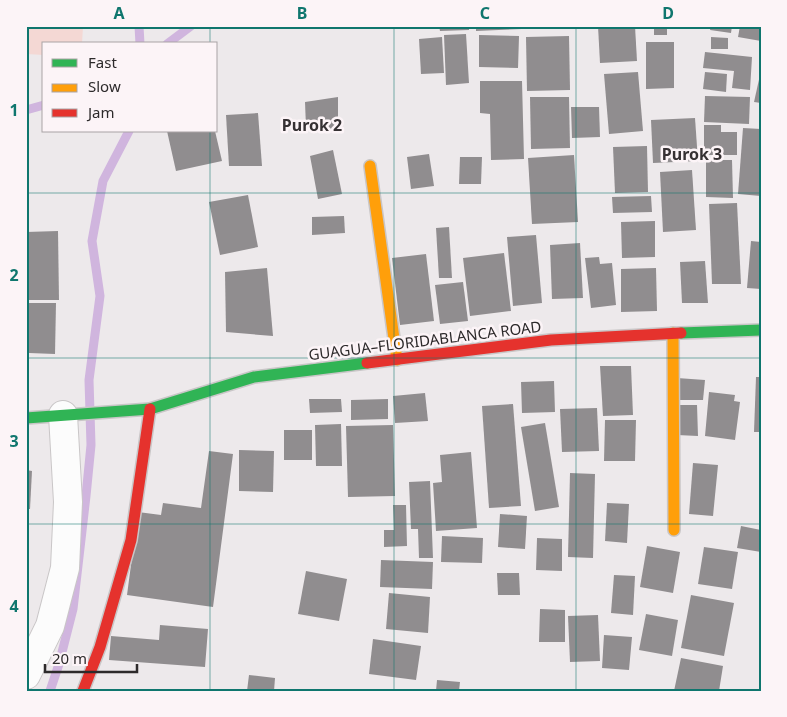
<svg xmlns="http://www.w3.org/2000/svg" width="787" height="717" font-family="'Noto Sans',sans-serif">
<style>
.green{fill:#f4d8d4}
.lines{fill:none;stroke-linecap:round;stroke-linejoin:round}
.stream{stroke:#d0b5de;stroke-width:9}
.building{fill:#908d8f}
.street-casing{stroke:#c9c6c7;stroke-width:30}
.fast-casing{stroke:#c9c6c7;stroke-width:14}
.slow-casing{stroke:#c9c6c7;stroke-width:14}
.jam-casing{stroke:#c9c6c7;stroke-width:14}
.street{stroke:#fcfcfc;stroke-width:28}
.fast{stroke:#30b455;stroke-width:11}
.slow{stroke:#ff9f0a;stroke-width:11}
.jam{stroke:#e5322d;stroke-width:11}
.grid{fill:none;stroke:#0f766e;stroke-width:1;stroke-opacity:0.55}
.labels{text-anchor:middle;stroke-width:5;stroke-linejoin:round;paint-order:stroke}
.street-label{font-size:15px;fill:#2d2a2b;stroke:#fcf4f7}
.neighbourhood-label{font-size:16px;font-weight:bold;fill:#363133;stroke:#fcf4f7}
.neatline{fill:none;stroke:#0f766e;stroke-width:2}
.grid-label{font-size:16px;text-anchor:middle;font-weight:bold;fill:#0f766e}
</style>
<rect width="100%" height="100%" fill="#ede9eb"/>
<!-- green -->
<polygon class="green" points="26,26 83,26 82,44 44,44 44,55 26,54"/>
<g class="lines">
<!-- stream -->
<g class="stream">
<polyline points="139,26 140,44"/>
<polyline points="167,44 191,26"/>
<polyline points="26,110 44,105"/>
<polyline points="50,691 59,664 73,609 86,496 91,445 89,380 100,296 92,241 103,181 129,131"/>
</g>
</g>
<!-- building -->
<g class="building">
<polygon points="439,26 469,26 469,30 440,31"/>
<polygon points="476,26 522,26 522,29 476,31"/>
<polygon points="598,26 635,26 637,61 600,63"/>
<rect x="654" y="26" width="13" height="9"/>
<polygon points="711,26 732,26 731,33 710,30"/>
<polygon points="740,26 761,26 761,41 738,37"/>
<polygon points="466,34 469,83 446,85 444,35"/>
<polygon points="479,35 519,36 518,68 479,67"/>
<polygon points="569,36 570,90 527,91 526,37"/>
<polygon points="442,37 444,73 421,74 419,39"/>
<polygon points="711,37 728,38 728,49 711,49"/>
<polygon points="646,42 674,42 674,88 646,89"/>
<polygon points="705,52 752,57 750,90 732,88 734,71 703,68"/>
<polygon points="638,72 643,131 609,134 604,74"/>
<polygon points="705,72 727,74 726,92 703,89"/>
<polygon points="760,75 761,75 761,103 754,102"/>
<polygon points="480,81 522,81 524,159 491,160 490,114 480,113"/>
<polygon points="705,96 750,97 749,124 704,122"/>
<polygon points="338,97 338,129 306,127 305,102"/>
<polygon points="530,97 569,97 570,148 531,149"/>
<polygon points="571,107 599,107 600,137 572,138"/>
<polygon points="258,113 262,166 229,166 226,115"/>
<polygon points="695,118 698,161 653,163 651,120"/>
<polygon points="704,125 721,125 721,132 737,132 737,155 704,155"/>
<polygon points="743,128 761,129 761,196 738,194"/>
<polygon points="167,131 215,131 222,161 176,171"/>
<polygon points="647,146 648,192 615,193 613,147"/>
<polygon points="333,150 342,194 318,199 310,156"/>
<polygon points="429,154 434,186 411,189 407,157"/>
<polygon points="574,155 578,222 532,224 528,158"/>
<polygon points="460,157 482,157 481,184 459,184"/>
<polygon points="706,160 732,160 733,198 706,197"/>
<polygon points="692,170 696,230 663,232 660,172"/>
<polygon points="248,195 258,247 220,255 209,202"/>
<polygon points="651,196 652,212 613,213 612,197"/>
<polygon points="737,203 741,284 712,284 709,204"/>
<polygon points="344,216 345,233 312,235 312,217"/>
<polygon points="655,221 655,257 622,258 621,222"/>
<polygon points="449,227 452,278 439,278 436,228"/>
<polygon points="58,231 59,300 26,300 26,232"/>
<polygon points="536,235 542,303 513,306 507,237"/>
<polygon points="751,241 761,242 761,289 747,288"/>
<polygon points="580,243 583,298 552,299 550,245"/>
<polygon points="504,253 511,311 470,316 463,258"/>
<polygon points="426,254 434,321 400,325 392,258"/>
<polygon points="599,257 600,264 612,263 616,305 591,308 585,258"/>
<polygon points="705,261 708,303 682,303 680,262"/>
<polygon points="267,268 273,336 226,332 225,272"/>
<polygon points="656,268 657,311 621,312 621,269"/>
<polygon points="463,282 468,321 440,324 435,285"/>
<polygon points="29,303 56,303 55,354 29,353"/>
<polygon points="600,366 631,366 633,415 603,416"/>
<polygon points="756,377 761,377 761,432 754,432"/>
<polygon points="677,378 705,380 703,400 675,400"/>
<polygon points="554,381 555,412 522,413 521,382"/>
<polygon points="709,392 735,395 734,401 740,402 735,440 705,436"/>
<polygon points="425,393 428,421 395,423 393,396"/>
<polygon points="309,399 341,399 342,412 310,413"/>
<polygon points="388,399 388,419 351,420 351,400"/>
<polygon points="513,404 521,506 489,508 482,406"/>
<polygon points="677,405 697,405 698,436 677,435"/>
<polygon points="597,408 599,451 562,452 560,409"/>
<polygon points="605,420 636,420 635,461 604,461"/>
<polygon points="545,423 559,507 535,511 521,427"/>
<polygon points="341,424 342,466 316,466 315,425"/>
<polygon points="393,425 395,496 348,497 346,426"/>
<rect x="284" y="430" width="28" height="30"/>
<polygon points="239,450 274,451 273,492 239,491"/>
<polygon points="209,451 233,454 213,607 127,595 138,512 161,515 163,503 201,508"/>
<polygon points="471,452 477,528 436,531 433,483 442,482 440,455"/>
<polygon points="693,463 718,465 713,516 689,514"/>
<polygon points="26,470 32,471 30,509 26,509"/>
<polygon points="570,473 595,474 593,558 568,557"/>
<polygon points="430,481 433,558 419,558 418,529 411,529 409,482"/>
<polygon points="607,503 629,504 627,543 605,541"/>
<polygon points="393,505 406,505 407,546 384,547 384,530 394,530"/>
<polygon points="500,514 527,516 525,549 498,547"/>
<polygon points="741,526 761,530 761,552 737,548"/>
<polygon points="442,536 483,538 482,563 441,562"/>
<polygon points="537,538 562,539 562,571 536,570"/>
<polygon points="647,546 680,552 673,593 640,587"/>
<polygon points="704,547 738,552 732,589 698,584"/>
<polygon points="381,560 433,562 432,589 380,587"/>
<polygon points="306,571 347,579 339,621 298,614"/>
<polygon points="497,573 519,573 520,595 498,595"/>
<polygon points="614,575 635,576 633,615 611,613"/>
<polygon points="389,593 430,597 428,633 386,629"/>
<polygon points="691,595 734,603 724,656 681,648"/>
<polygon points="540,609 565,610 565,642 539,642"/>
<polygon points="646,614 678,620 672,656 639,650"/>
<polygon points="598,615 600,661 570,662 568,616"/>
<polygon points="160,625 208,629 205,667 109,660 111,636 159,640"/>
<polygon points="604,635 632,637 629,670 602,668"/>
<polygon points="373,639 421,646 416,680 369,674"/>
<polygon points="681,658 723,666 719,691 674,691"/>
<polygon points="249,675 275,678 274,691 247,691"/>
<polygon points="437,680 460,682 459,691 436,691"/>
</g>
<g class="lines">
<defs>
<polyline id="street" points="26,675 50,626 65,568 68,502 63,415"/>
<g id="fast">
<polyline points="681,333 761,330"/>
<polyline points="26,418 150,409 254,377 367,363"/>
</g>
<g id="slow">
<polyline points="370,166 397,360"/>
<polyline points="673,333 674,530"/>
</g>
<g id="jam">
<polyline points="367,363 551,340 681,333"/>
<polyline points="83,691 100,647 131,540 150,409"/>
</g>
</defs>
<!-- street casing -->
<use href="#street" class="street-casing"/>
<!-- fast casing -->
<use href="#fast" class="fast-casing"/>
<!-- slow casing -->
<use href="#slow" class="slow-casing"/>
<!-- jam casing -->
<use href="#jam" class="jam-casing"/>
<!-- street -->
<use href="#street" class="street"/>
<!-- fast -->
<use href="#fast" class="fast"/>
<!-- slow -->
<use href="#slow" class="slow"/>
<!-- jam -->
<use href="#jam" class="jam"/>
</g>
<!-- grid -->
<path class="grid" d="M 210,26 L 210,44M 394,26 L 394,691M 576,26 L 576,691M 210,131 L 210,691M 26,193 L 761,193M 26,358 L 761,358M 26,524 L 761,524"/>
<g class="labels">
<!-- street labels -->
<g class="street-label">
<text transform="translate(425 341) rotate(-7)" y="5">GUAGUA–FLORIDABLANCA ROAD</text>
</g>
<!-- neighbourhood labels -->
<g class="neighbourhood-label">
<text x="312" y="131">Purok 2</text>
<text x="692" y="160">Purok 3</text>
</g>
</g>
<!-- border -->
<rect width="787" height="717" fill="none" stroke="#fcf4f7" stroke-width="55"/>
<!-- legend -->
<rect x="42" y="42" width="175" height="90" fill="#fcf4f7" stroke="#a9a3a5"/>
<rect x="52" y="59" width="25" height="8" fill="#30b455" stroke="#a9a3a5"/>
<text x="88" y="68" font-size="15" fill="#2d2a2b">Fast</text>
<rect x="52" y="84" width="25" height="8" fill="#ff9f0a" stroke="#a9a3a5"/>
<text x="88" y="92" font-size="15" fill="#2d2a2b">Slow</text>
<rect x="52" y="109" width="25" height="8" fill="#e5322d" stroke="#a9a3a5"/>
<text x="88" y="118" font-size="15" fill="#2d2a2b">Jam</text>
<!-- scale -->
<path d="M45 664v8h92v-8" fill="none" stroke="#2d2a2b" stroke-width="2.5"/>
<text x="52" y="664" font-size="15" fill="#2d2a2b" stroke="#fcf4f7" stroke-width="4" paint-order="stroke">20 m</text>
<rect x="28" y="28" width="732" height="662" class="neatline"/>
<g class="grid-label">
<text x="119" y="19">A</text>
<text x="302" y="19">B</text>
<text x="485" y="19">C</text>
<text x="668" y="19">D</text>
<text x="14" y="116">1</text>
<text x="14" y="281">2</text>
<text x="14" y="447">3</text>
<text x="14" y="612">4</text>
</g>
</svg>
